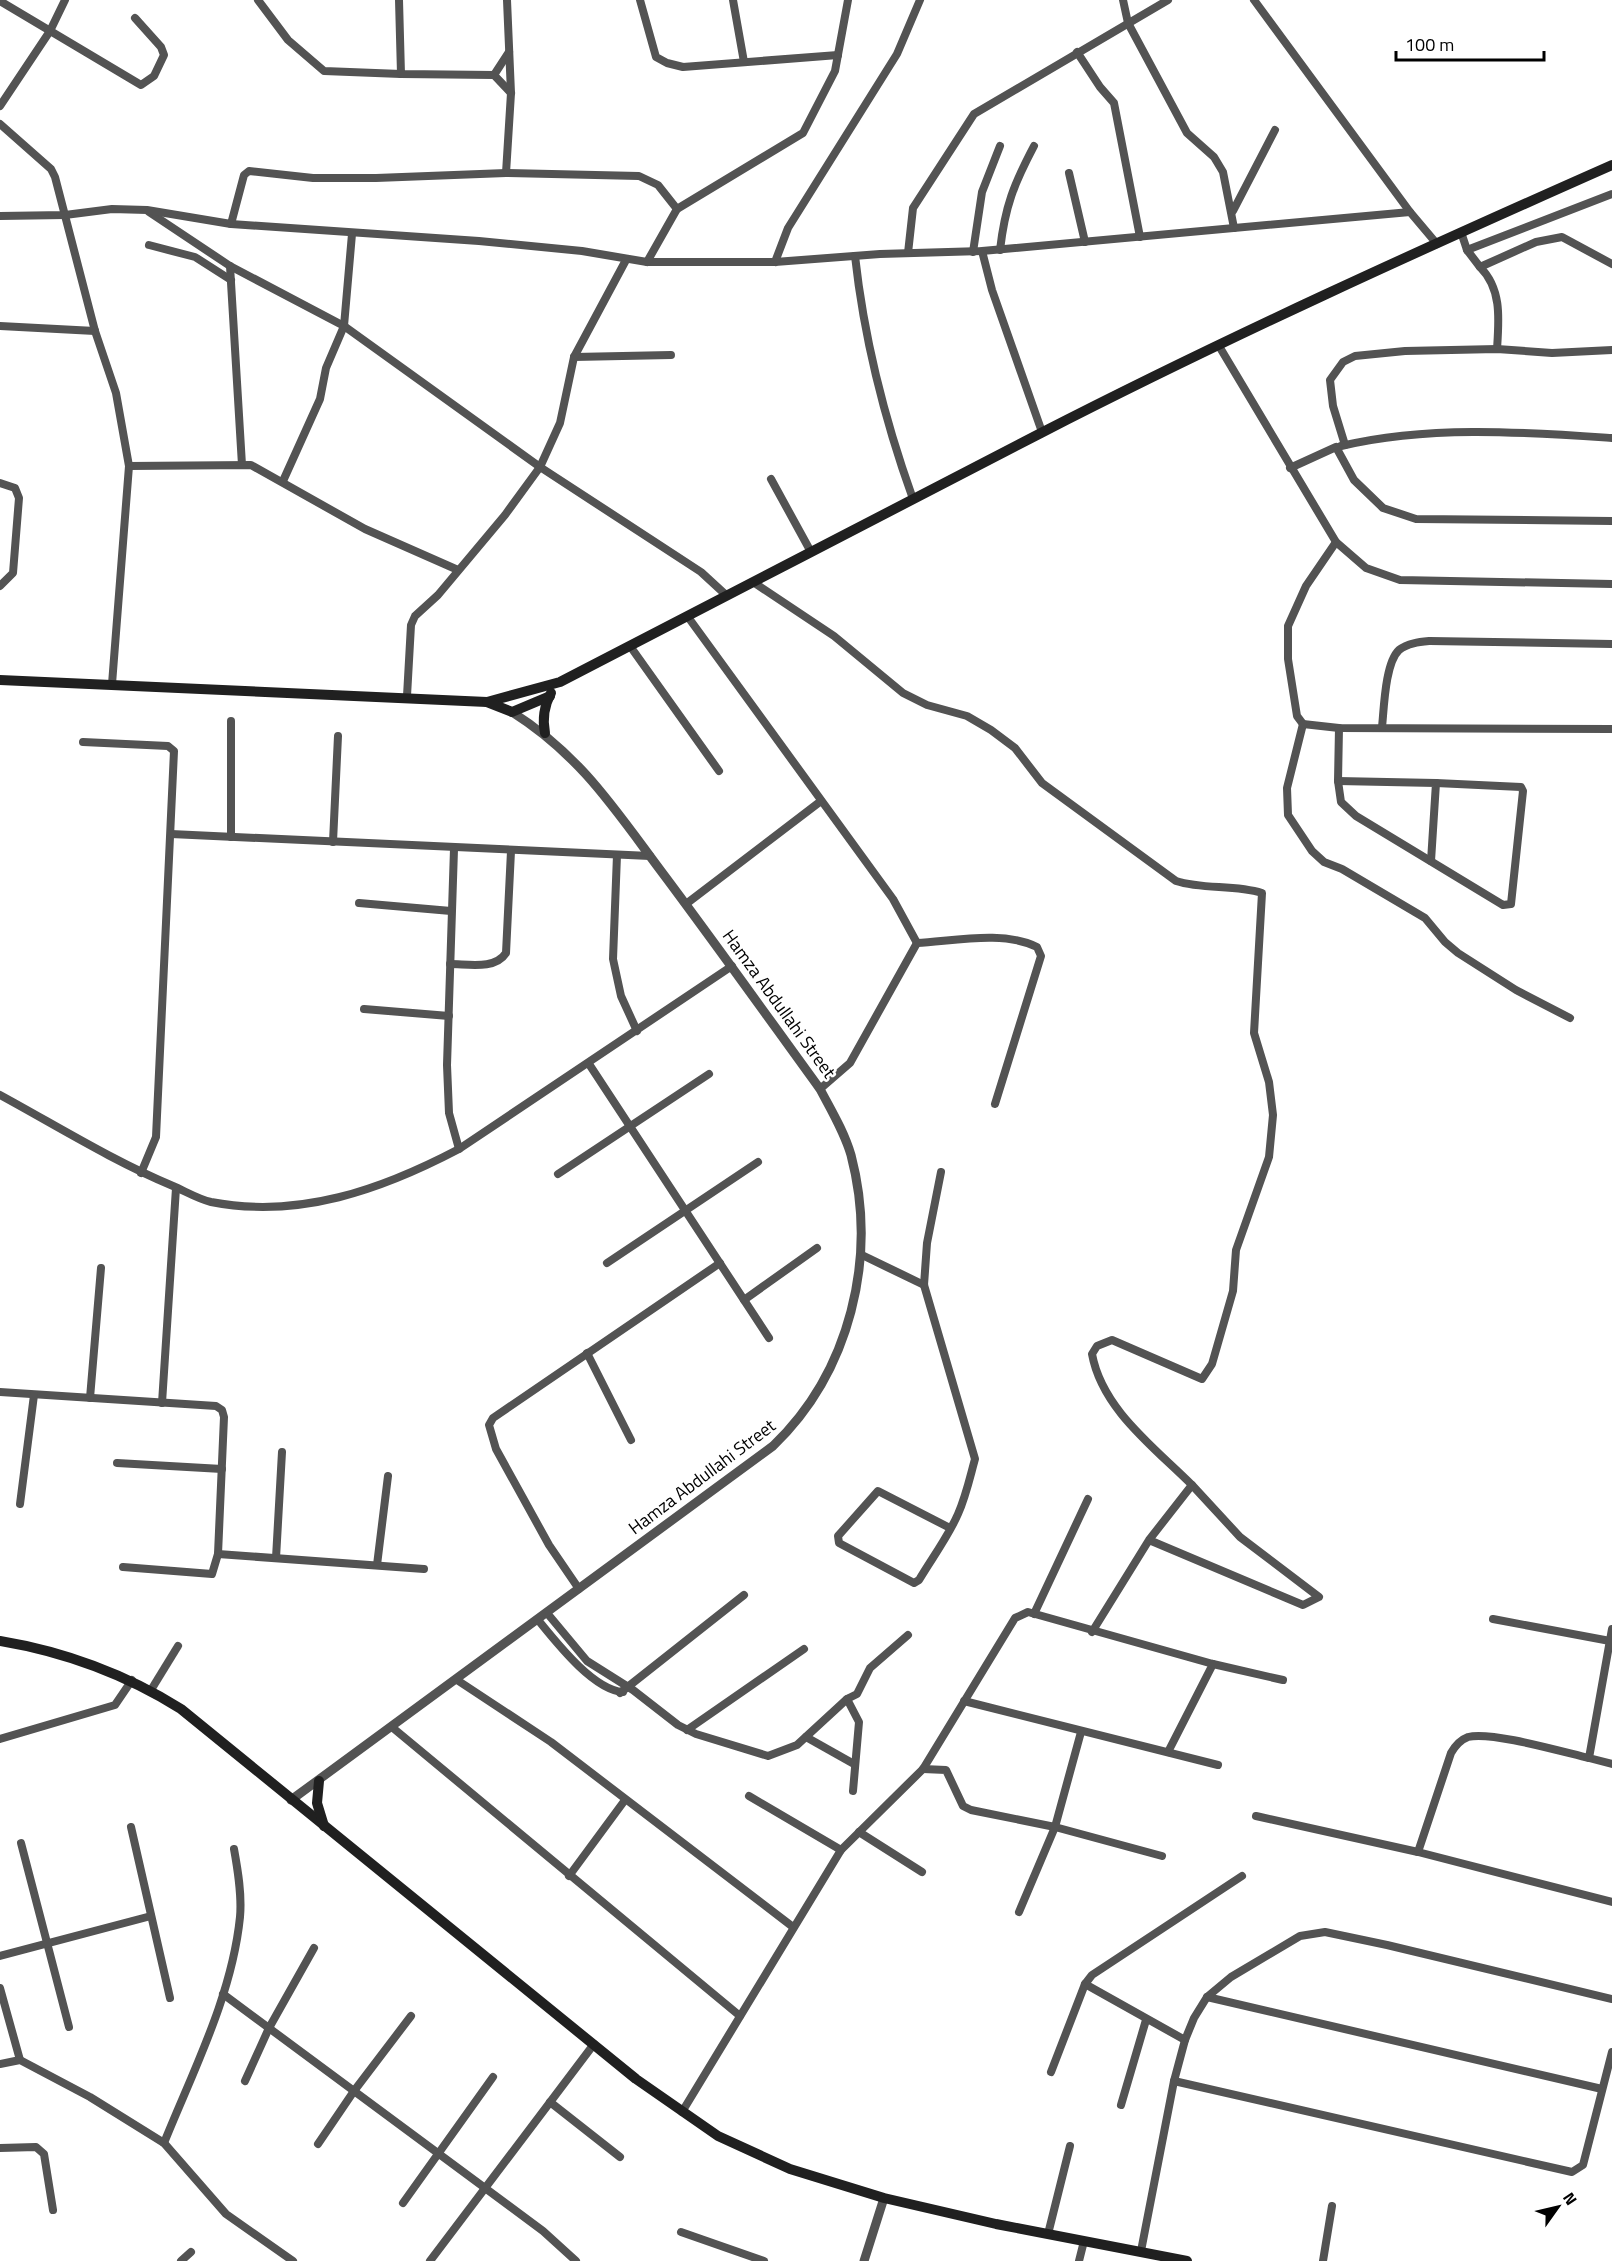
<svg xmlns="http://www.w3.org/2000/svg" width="1612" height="2261" font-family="'Titillium Web',sans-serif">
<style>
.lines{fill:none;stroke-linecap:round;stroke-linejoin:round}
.minor{stroke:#535353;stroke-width:8}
.tertiary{stroke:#535353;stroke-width:9}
.secondary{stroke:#202020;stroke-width:10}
.labels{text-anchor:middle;stroke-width:5;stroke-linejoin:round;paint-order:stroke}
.street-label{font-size:18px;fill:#000;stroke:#fff}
</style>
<rect width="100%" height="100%" fill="#fff"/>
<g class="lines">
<!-- minor -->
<g class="minor">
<polyline points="258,0 288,40 324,71 401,74"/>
<polyline points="399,0 401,74 494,75 511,93"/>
<polyline points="640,0 656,57 667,63 683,67 838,55"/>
<polyline points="733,0 744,62"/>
<polyline points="1123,0 1128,23 1187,133 1214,157 1223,172 1234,228"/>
<polyline points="1254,0 1410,212"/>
<polyline points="0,1 141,85 154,76 164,55 161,47 135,18"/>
<polyline points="1077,52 1100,87 1114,103 1140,237"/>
<polyline points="494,75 509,52"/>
<polyline points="0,106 50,31 65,0"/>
<polyline points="0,124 51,169 55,177 95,331 116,393 129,466 112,684"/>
<polyline points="506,173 511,93 507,0"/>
<polyline points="1069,173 1085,242"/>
<polyline points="1233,211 1275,130"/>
<polyline points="149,212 230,266 344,326 540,467 701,572 726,595"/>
<polyline points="0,216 65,215 112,209 147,210 231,224 479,241 582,251 647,262 775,262 880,254 982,251 1410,212 1437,244"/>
<polyline points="231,224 244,175 249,171 313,178 376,178 506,173 639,176 658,185 677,209"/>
<polyline points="1461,232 1467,250 1480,267 1536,242 1562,237 1612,264"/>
<polyline points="149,245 195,257 231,280"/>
<path d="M 1000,250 C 1005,206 1014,184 1034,146"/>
<polyline points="1467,250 1612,194"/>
<polyline points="982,251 992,290 1042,432"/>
<polyline points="973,252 982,192 1000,146"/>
<polyline points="908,253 913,208 974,114 1168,0"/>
<path d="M 855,256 C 864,338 885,421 913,499"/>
<polyline points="647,262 677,209 803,133 835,71 848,0"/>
<polyline points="775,262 788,228 897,54 920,0"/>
<polyline points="230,266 242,465"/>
<path d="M 1480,267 C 1502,289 1499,319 1497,349"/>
<polyline points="0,326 95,331"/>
<polyline points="1219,346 1336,542 1366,568 1400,580 1612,584"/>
<polyline points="574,357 671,355"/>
<polyline points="1345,445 1333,406 1330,380 1343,362 1355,356 1405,351 1497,349 1552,353 1612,350"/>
<path d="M 1341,446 C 1428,425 1523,432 1612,438"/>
<polyline points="129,466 251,465 365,529 458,570"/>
<polyline points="1290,468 1336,447 1354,480 1383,508 1416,519 1612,521"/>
<polyline points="771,479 811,552"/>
<polyline points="283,481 320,399 326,368 344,326 352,234"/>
<polyline points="0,483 15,488 19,498 13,573 0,586"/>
<polyline points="1336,542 1306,586 1288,626 1288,659 1297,716 1303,724 1339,728 1612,729"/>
<path d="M 753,582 L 834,636 L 903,693 L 927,705 L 967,716 L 991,730 L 1015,748 L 1042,783 L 1176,881 C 1204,890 1234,884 1262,893 L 1254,1033 L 1269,1082 L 1273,1115 L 1269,1157 L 1236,1250 L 1233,1291 L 1212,1364 L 1202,1379 L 1112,1340 L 1097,1346 L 1092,1354 C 1102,1409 1154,1447 1192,1485"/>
<polyline points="688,617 893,899 917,943"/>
<polyline points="630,646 719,771"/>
<polyline points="407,696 411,625 415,616 438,595 505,515 540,467 560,423 574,357 626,260"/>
<polyline points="1303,724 1287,788 1288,815 1312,851 1324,862 1342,869 1425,918 1445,942 1458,953 1516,990 1570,1018"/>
<path d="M 1382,727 C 1384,709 1385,663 1399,650 C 1408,643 1420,642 1430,641 L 1612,644"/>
<polyline points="1339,728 1338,781 1341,802 1356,816 1503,905 1511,904 1523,791 1521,787 1436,783"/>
<polyline points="83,742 168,746 174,751 156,1137 141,1173"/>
<polyline points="1338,781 1436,783 1431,861"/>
<polyline points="171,834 650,856"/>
<polyline points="231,837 231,721"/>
<polyline points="333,842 338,736"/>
<polyline points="454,849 447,1065 449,1113 459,1149"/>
<polyline points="617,855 613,959 621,996 637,1031"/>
<polyline points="359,903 451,911"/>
<polyline points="686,904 821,801"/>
<path d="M 917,943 C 954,941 1003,930 1037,947 L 1041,956 L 995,1104"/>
<path d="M 450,964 C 468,964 495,970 506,953 L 511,851"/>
<polyline points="364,1009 449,1016"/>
<polyline points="589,1064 769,1338"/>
<polyline points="820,1089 850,1063 917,943"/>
<path d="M 0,1095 C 57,1126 113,1161 173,1186 C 185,1191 198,1199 211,1202 C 299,1219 381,1190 459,1149 L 732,966"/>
<path d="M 941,1172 L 927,1243 L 924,1285 L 975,1459 C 970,1477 966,1496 958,1514 C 948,1537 932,1558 919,1580 L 914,1583 L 839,1543 L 838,1536 L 878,1491 L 950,1528"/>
<polyline points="558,1174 709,1074"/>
<polyline points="862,1255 924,1285"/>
<polyline points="607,1263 758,1162"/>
<polyline points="744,1300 817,1248"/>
<polyline points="587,1353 631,1440"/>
<polyline points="0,1392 216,1406 222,1410 224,1417 218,1554 212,1574 123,1567"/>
<polyline points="90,1398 101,1268"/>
<polyline points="162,1403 176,1188"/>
<polyline points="117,1463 222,1469"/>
<polyline points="20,1504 34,1395"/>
<polyline points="218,1554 424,1569"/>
<polyline points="276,1558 282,1452"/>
<polyline points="377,1565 388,1476"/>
<polyline points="579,1589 549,1545 496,1449 489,1425 493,1418 720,1263"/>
<polyline points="547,1613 587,1661 633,1690 678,1725 696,1734 768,1756 797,1745 847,1699 857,1694 870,1668 908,1635"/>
<polyline points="1034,1614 1088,1499"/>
<polyline points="1493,1619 1610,1641"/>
<path d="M 538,1620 C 556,1642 593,1690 623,1692"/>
<polyline points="1612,1629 1589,1758 1612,1764"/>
<polyline points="1092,1632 1149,1540 1192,1485 1240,1537 1319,1597 1303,1605 1149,1540"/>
<polyline points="457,1680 551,1742 793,1927"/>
<polyline points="151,1690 178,1646"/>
<polyline points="620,1693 744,1595"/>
<polyline points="847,1699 859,1722 853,1791"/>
<polyline points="964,1701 1218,1765"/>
<polyline points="393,1728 740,2016"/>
<polyline points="687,1730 804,1649"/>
<polyline points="806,1737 854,1764"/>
<polyline points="0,1739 115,1705 132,1680"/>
<polyline points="1168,1752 1213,1664"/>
<polyline points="923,1769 946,1770 963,1806 971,1810 1055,1827 1162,1856"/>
<polyline points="749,1796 841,1850"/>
<polyline points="1256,1816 1418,1852 1612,1902"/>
<polyline points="131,1827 170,1998"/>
<polyline points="859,1832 922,1872"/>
<polyline points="21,1843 69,2027"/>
<path d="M 1418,1852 L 1451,1753 C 1455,1746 1460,1740 1468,1737 C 1491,1731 1563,1752 1589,1758"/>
<polyline points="569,1876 625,1800"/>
<polyline points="1019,1912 1055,1827 1081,1732"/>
<polyline points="0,1956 151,1916"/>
<polyline points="1085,1984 1185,2040"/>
<polyline points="0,1988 20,2060"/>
<polyline points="223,1994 543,2231 576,2261"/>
<polyline points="1207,1997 1602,2089"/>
<polyline points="0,2064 20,2060 90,2097 164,2143 226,2214 293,2261"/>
<polyline points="1051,2072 1085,1984 1092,1975 1242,1876"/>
<polyline points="245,2081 269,2028 314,1948"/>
<polyline points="1174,2081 1572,2172 1583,2165 1612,2052"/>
<polyline points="550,2102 620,2157"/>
<polyline points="1121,2105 1146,2020"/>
<polyline points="682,2112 841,1850 923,1769 1015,1618 1028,1612 1213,1664 1283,1680"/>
<path d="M 164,2143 C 193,2071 232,1996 240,1917 C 242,1895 238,1871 234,1849"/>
<polyline points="318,2144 354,2091 411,2016"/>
<polyline points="0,2148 36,2147 44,2154 53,2210"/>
<polyline points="403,2203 493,2077"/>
<polyline points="681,2232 764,2261"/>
<polyline points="1048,2234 1070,2146"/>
<polyline points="1141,2251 1174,2081 1185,2040 1194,2018 1207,1997 1231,1977 1300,1936 1325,1932 1387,1945 1612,1999"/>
<polyline points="181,2261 191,2252"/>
<polyline points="430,2261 594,2044"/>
<polyline points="1079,2261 1084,2241"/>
<polyline points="1323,2261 1332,2206"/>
</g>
<!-- tertiary -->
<g class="tertiary">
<path d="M 291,1800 L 773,1446 C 850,1372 878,1258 851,1155 C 844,1131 831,1110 820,1089 C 767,1016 715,943 661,871 C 614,808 580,755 512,712"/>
<polyline points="864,2261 884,2198"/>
</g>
<!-- secondary -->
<g class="secondary">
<path d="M 0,680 L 487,702 L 560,682 C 721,600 880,515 1041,433 C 1228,337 1420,250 1612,165"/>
<polyline points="487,702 512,712 550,696"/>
<path d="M 545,733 C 542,718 544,706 551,693"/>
<path d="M 0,1641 C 66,1652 125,1674 181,1709 L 636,2079 L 718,2136 L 790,2169 L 884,2198 L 996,2224 L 1187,2261"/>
<polyline points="319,1781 317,1803 324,1826"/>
</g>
</g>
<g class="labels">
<!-- street labels -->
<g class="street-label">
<text transform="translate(779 1004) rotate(54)" y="6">Hamza Abdullahi Street</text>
<text transform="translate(702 1477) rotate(-37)" y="6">Hamza Abdullahi Street</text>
</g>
</g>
<!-- north arrow -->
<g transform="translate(1558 2207) rotate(56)" stroke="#ffffff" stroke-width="4.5" paint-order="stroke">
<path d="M0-4.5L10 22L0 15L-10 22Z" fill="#000000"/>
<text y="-9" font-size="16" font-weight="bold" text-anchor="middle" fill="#000000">N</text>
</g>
<!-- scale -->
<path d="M1396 51v9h148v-9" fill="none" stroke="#000000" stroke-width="3"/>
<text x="1405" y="51" font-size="18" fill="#000000" stroke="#ffffff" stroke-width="4.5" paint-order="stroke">100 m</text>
</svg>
